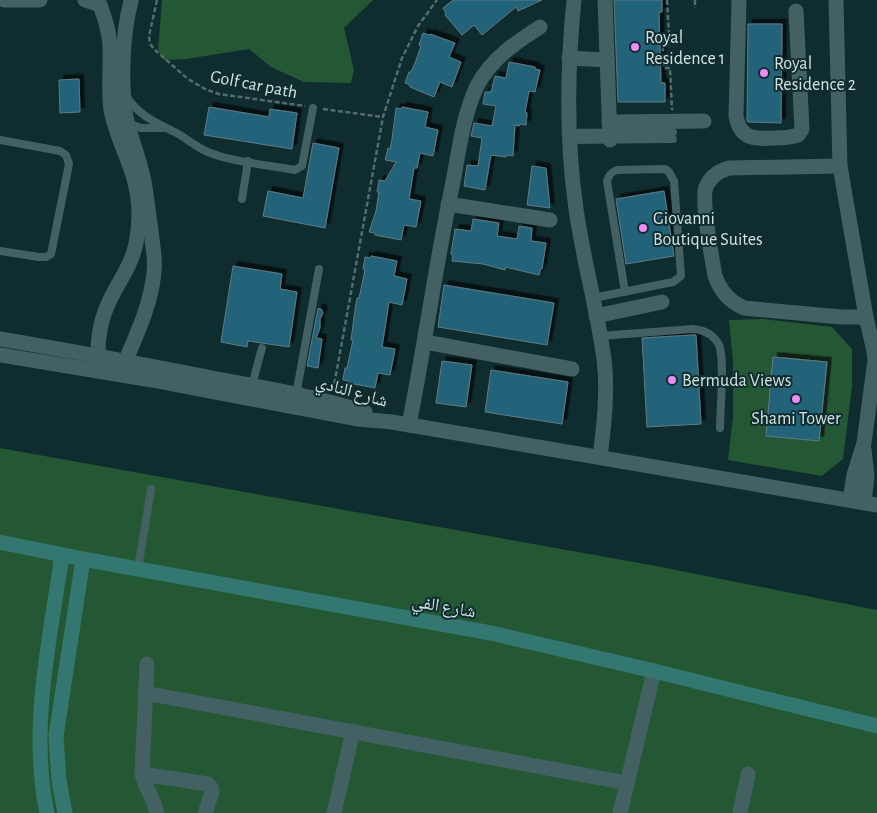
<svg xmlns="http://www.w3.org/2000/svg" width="877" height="813" font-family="'Alegreya Sans','Noto Naskh Arabic',sans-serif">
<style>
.green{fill:#245834}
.building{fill:#23637a;stroke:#617a85;filter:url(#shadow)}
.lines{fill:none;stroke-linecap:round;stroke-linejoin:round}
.path{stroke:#536c6d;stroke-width:2.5;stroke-dasharray:5 2.5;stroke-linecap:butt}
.lane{stroke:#436062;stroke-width:8}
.street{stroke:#436062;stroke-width:15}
.secondary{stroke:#347770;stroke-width:15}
.poi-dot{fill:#f08bf6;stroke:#0f2c2e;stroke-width:2}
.labels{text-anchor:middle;stroke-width:4;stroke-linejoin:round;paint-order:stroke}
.poi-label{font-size:18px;fill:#d3e3e4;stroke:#0f2c2e;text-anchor:start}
.street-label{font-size:18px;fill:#d3e3e4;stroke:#0f2c2e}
</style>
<defs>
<filter id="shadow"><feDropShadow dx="4.5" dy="-4.5" stdDeviation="0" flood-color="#0009"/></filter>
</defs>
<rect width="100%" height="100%" fill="#0f2c2e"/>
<!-- green -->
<g class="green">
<polygon points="162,0 373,0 344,28 354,70 351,83 304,82 271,67 249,49 186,59 164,60 158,50"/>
<polygon points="763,319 832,327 852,349 852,387 843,459 822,476 728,460 733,417 733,362 729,320"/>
<polygon points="0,448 656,566 877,610 877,813 0,813"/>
</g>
<!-- building -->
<g class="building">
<polygon points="453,0 542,0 518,11 516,7 482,35 474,25 462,35 445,15 446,13 443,8"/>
<polygon points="614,0 662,0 662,12 659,12 661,83 665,83 665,102 618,102"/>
<polygon points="748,24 782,24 781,123 748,122 747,121"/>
<polygon points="423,33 429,35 430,34 455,43 449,57 461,62 452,87 440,82 434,97 410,87 410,85 405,83 409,72 411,72 415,63 421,46 419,45"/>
<polygon points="509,62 535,67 535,69 540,70 535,92 529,91 525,112 527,113 526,125 520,124 519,126 515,125 513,156 507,155 506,157 491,155 485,190 464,186 467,165 478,166 482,138 471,136 474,123 492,126 496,106 483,104 485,92 491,92 495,76 506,78"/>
<polygon points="79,79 80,112 60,113 59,80"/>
<polygon points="209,107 269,117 270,109 297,113 292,149 204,135"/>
<polygon points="402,107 428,112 425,127 438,130 433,156 420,153 417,168 414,168 409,199 421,201 416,227 404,225 401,240 375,235 375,233 369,232 376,211 379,192 377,192 379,180 385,181 396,162 385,160 388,148 390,149 392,139 396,108 401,109"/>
<polygon points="313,143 339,148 325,228 263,216 268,191 303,198"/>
<polygon points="532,166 546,168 550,208 527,205"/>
<polygon points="664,191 674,256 626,264 616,199"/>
<polygon points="473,219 499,223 497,236 517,239 519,226 532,228 531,241 546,243 542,269 540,270 539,275 505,267 505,270 483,264 452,261 453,256 451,254 455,229 471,231"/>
<polygon points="371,256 397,261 394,276 407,279 402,305 389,302 382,347 395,349 390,375 378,373 375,388 349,383 349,381 343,380 345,368 347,368 353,340 351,340 355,310 357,298 359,298 365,270 363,269 365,257 370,258"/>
<polygon points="233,266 282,274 280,289 297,292 289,347 248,341 247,347 221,342"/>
<polygon points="444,285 554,303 547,345 438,327"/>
<polygon points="318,308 322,310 323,313 320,319 320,328 316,338 322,339 318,368 307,366"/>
<polygon points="693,335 696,335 701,424 647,427 642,338"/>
<polygon points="773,357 827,362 819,441 766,436"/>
<polygon points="442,361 472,365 466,407 436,403"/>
<polygon points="491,370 568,382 562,424 485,412"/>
</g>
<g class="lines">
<!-- path -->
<g class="path">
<polyline points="157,0 149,36 150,44 155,50 188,79 205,89 219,94 305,106"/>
<polyline points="667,0 669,34 662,35 664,68 670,68 672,110"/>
<polyline points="695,0 695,8"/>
<polyline points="323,109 383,117"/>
<polyline points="333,391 383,117 402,58 418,26 437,0"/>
</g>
<!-- lane -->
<g class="lane">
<path d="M 126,96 C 138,115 156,123 175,132 C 186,138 196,147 208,152 C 231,162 269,165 295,170 L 302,166 L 313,108"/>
<polyline points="128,123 141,128 163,128"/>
<polyline points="568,133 673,132"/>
<polyline points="0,140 60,151 66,155 69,164 51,254 46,257 39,257 0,251"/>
<polyline points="569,140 673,139"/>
<polyline points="242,199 248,161"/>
<path d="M 593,298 L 673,282 L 681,276 L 674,181 L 669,172 L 665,169 L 617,170 C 611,172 609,175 607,181 L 625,292"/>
<path d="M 599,336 L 693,329 C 704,330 714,335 719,345 C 725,358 720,411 720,428"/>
<polyline points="252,385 262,348"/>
<polyline points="296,395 319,269"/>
<polyline points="138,569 151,489"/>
</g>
<!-- street -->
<g class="street">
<polyline points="4,0 40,0"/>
<path d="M 85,0 L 100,5 C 105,18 109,31 110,45 C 111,67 108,88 111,110 C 115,132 125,151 132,172 C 139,194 141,220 136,243 C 132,265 118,282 109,302 C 99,322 97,343 98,365"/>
<path d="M 574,0 C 567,70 566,139 576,209 C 583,259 597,308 604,359 C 608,392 604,425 600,457"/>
<polyline points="605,0 610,140"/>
<path d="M 739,0 L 736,116 C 740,140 755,139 775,138 C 783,138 790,138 798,135 L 802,129 L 796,11"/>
<polyline points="836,0 840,166 866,317 874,351 875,360 864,443 854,475 850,500"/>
<polyline points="569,58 607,60"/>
<polyline points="609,122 704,121"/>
<path d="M 840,166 L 729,168 C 719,171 710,177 706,187 C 701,201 712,258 715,276 C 721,292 729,301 744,308 L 841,317 L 866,317"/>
<polyline points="448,204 550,220"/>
<polyline points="596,316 662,302"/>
<path d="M 0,339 C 72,351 145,365 217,379 C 266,388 317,397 365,412"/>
<polyline points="425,342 572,369"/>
<polyline points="0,355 152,380 357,419 392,422 877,505"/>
<path d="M 122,369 C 135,338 151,306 154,272 C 156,258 152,244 151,230 C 148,212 147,195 143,177 C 139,158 132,141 127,122 C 120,88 122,35 131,1"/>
<path d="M 409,425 C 425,344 436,263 453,182 C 459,150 463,116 477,86 C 491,59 515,43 540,27"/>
<polyline points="864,503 867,476 864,449"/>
<path d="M 147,664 L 142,774 C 145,788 154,799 157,813"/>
<polyline points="145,693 627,783"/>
<polyline points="142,774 208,784 212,789 212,792 205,813"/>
<polyline points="334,813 353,731"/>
<polyline points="620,813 654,671"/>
<polyline points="740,813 748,774"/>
</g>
<!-- secondary -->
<g class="secondary">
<polyline points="0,542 83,559 491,633 654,671 877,726"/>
<path d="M 47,813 C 29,728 50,639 62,555"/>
<polyline points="65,813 59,780 56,736 83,559"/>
</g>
</g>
<!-- markers -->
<g class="poi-dot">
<circle cx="635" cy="47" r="5"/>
<circle cx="764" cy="73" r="5"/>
<circle cx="643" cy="228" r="5"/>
<circle cx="672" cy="380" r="5"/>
<circle cx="796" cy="399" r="5"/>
</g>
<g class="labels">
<!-- poi labels -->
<g class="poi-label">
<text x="645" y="43">Royal<tspan x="645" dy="21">Residence 1</tspan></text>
<text x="774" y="69">Royal<tspan x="774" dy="21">Residence 2</tspan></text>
<text x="653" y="224">Giovanni<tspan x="653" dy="21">Boutique Suites</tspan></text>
<text x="682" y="386">Bermuda Views</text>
<text x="796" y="424" text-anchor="middle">Shami Tower</text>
</g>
<!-- street labels -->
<g class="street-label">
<text transform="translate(254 84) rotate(11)" y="6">Golf car path</text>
<text transform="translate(352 391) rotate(16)" y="6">شارع النادي</text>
<text transform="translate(444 606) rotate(10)" y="6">شارع الفي</text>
</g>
</g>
</svg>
